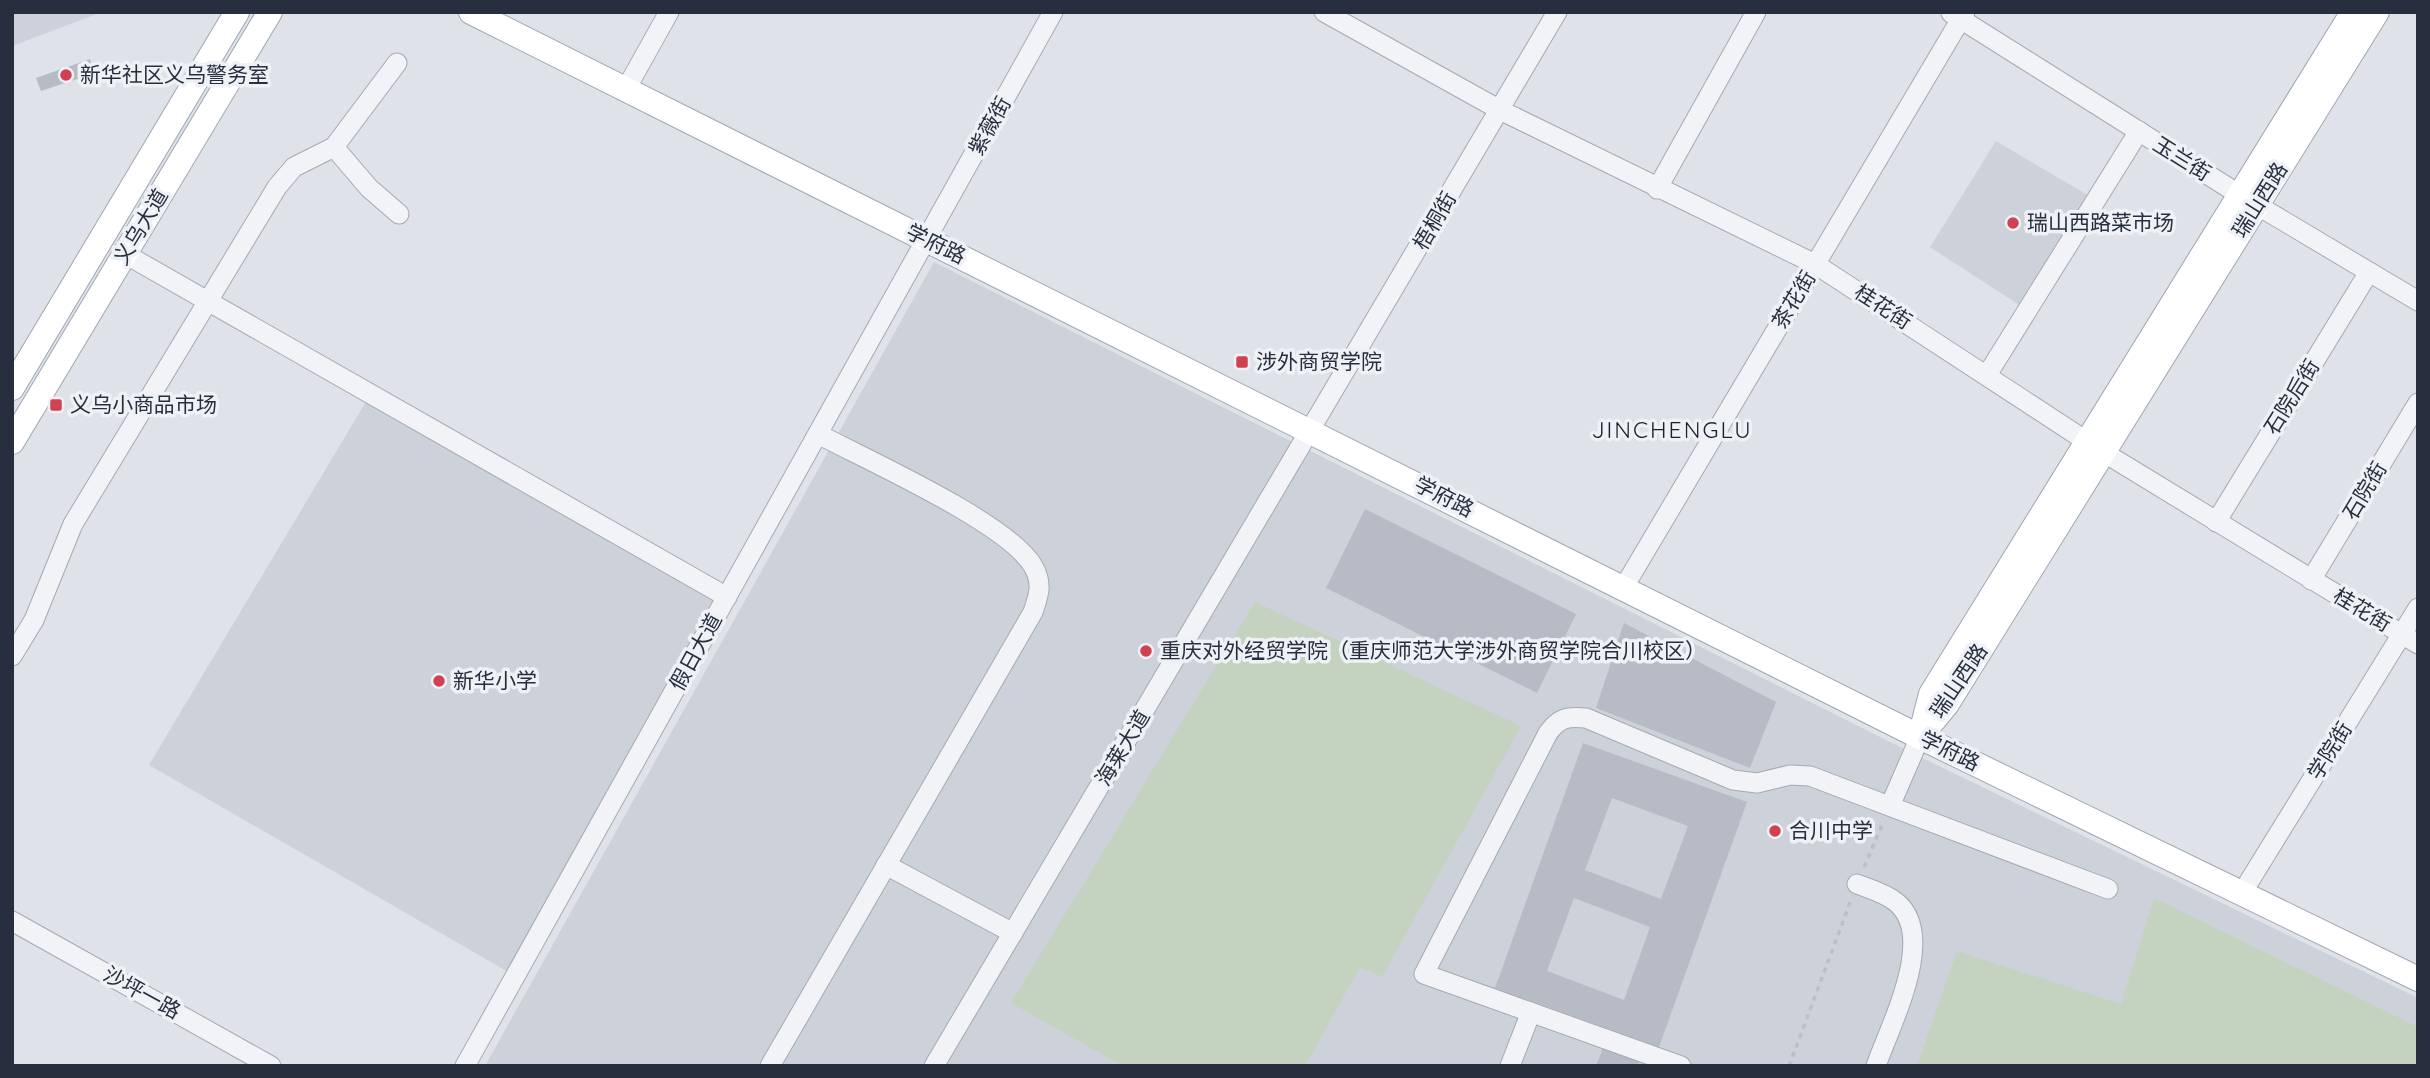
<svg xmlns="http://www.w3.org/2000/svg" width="2430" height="1078" font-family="Quicksand,'Noto Sans SC',sans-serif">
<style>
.built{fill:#cdd1da}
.green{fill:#c4d2c0}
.building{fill:#b6bbc5;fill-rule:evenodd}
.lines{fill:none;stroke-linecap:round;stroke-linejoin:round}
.minor-casing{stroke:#a4a9b2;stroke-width:21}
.major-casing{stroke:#9ea6b4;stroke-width:26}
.path{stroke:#bcc0c6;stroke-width:3.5;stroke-dasharray:5 5;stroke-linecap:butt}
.minor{stroke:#f1f3f6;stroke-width:19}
.major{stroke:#fff;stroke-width:24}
.poi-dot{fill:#d04152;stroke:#eef1f6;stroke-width:2.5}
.labels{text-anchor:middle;stroke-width:7;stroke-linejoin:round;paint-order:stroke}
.poi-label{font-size:21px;fill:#272f3f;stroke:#eef1f6;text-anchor:start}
.street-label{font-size:21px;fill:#272f3f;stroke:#eef1f6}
.neighbourhood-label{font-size:23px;letter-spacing:2px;fill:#1a2030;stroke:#eef1f6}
</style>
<rect width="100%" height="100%" fill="#dfe2e8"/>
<!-- built -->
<g class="built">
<polygon points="12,12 102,12 12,46"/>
<polygon points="1996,141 2096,200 2027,310 1930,247"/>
<polygon points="934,262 1912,753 2418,998 2418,1066 485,1066"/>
<polygon points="370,395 727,597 515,976 149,765"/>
</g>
<!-- green -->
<g class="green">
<polygon points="1255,602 1521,726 1382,977 1360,967 1305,1066 1123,1066 1011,1003"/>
<polygon points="2154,898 2418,1027 2418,1066 1917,1066 1957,951 2121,1004"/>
</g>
<!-- building -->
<g class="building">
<polygon points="90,59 95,73 41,91 36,78"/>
<polygon points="1365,509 1576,614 1537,693 1326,588"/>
<polygon points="1624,623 1776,702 1750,768 1596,708"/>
<path d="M 1583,743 L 1747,802 L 1659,1047 L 1495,988 ZM 1612,798 L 1688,826 L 1661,899 L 1585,870 ZM 1574,898 L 1650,927 L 1624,1000 L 1547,971 Z"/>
<polygon points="1603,1048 1639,1061 1638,1066 1596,1066"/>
</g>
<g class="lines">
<defs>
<g id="minor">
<polyline points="1324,12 1500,110 1815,264 2103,452 2418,644"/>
<polyline points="1951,13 2240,195 2418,301"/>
<polyline points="626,89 669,12"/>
<polyline points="334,147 369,188 399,214"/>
<polyline points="1657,189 1756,12"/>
<polyline points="125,254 727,597"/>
<polyline points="1987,375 2139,131"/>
<polyline points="2216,522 2369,272"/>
<polyline points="2311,580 2418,403"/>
<polyline points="1624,587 1965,12"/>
<polyline points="12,656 34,620 73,524 277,187 294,167 334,147 397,63"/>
<polyline points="1890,806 1920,737"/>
<polyline points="886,865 1013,933"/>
<path d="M 1857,884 C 1870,889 1885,893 1896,902 C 1938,936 1890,1025 1876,1066"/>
<polyline points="2242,893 2418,608"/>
<polyline points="12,921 271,1066"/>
<polyline points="465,1066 1053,12"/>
<path d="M 770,1066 L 1033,612 C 1039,595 1043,583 1033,566 C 1008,523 867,460 818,434"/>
<polyline points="934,1066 1557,12"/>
<polyline points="1510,1066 1531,1012"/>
<path d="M 1681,1066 L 1424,974 L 1548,733 C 1559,718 1567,716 1586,718 L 1733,780 L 1757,783 L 1790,775 L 1810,776 L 2108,889"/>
</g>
<g id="major">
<polyline points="471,12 1920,737 2418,979"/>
<polyline points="12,388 237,12"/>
<polyline points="12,442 270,12"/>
<polyline points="1922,729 1931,694 2353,12"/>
<polyline points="1920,737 1947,704 2377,12"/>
</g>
</defs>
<!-- minor casing -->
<use href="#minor" class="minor-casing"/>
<!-- major casing -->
<use href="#major" class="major-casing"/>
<!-- path -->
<g class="path">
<polyline points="1864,867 1883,823"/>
<polyline points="1789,1066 1851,900"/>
</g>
<!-- minor -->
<use href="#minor" class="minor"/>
<!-- major -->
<use href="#major" class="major"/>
</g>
<!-- markers -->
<g class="poi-dot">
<circle cx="66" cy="75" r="7"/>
<circle cx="2013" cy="223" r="7"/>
<rect x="1235" y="355" width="14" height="14" rx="3.5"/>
<rect x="49" y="398" width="14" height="14" rx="3.5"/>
<circle cx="1146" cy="651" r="7"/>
<circle cx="439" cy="681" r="7"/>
<circle cx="1775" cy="831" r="7"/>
</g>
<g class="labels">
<!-- poi labels -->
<g class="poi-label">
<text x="80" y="82">新华社区义乌警务室</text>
<text x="2027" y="230">瑞山西路菜市场</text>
<text x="1256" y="369">涉外商贸学院</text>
<text x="70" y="412">义乌小商品市场</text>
<text x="1160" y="658">重庆对外经贸学院（重庆师范大学涉外商贸学院合川校区）</text>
<text x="453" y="688">新华小学</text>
<text x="1789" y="838">合川中学</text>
</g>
<!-- street labels -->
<g class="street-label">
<text transform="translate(990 126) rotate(-61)" y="7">紫薇街</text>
<text transform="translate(2182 159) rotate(32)" y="7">玉兰街</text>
<text transform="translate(2260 200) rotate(-58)" y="7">瑞山西路</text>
<text transform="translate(1435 221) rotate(-60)" y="7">梧桐街</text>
<text transform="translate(141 227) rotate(-59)" y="7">义乌大道</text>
<text transform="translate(936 244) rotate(26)" y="7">学府路</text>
<text transform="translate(1794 300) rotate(-59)" y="7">茶花街</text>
<text transform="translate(1883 307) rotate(33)" y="7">桂花街</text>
<text transform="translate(2292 397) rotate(-58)" y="7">石院后街</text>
<text transform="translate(2365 491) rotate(-59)" y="7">石院街</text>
<text transform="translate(1444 497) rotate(27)" y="7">学府路</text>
<text transform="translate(2362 610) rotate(31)" y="7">桂花街</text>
<text transform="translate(696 652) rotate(-61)" y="7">假日大道</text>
<text transform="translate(1959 681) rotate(-56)" y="7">瑞山西路</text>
<text transform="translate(1123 748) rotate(-59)" y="7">海莱大道</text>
<text transform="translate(1950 751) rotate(26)" y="7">学府路</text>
<text transform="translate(2330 751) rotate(-58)" y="7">学院街</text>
<text transform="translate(142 993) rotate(29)" y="7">沙坪一路</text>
</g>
<!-- neighbourhood labels -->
<g class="neighbourhood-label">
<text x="1672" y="438">JINCHENGLU</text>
</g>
</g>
<!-- border -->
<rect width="2430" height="1078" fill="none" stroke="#272f3f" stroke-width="28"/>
</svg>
